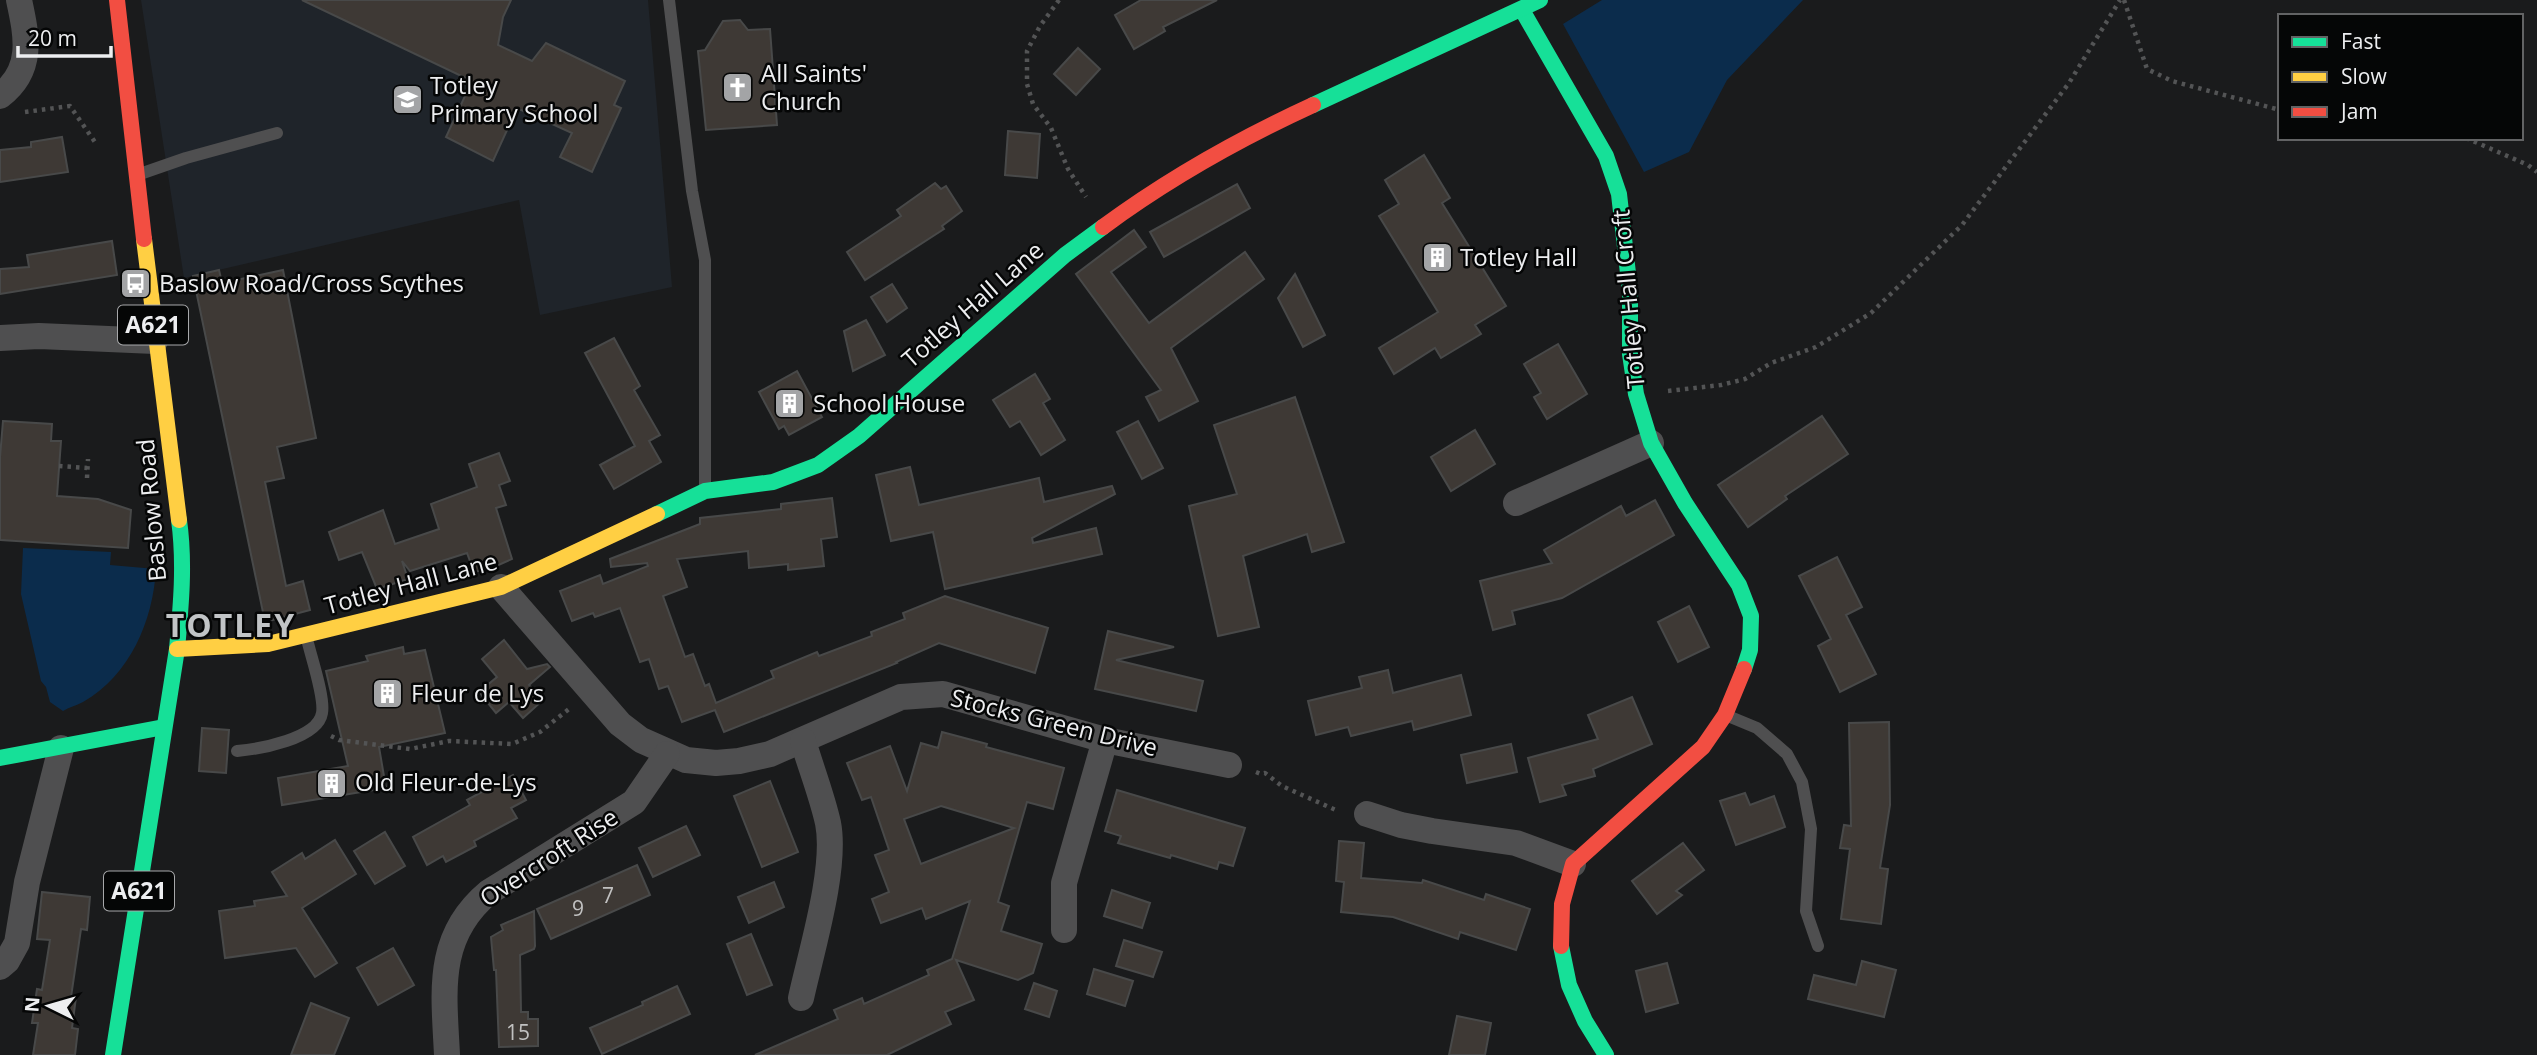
<svg xmlns="http://www.w3.org/2000/svg" width="2537" height="1055" font-family="'Open Sans',sans-serif">
<style>
.built{fill:#1f242a}
.green{fill:#0b2c4c}
.building{fill:#3e3935;stroke:#484949;stroke-width:2;fill-rule:evenodd}
.lines{fill:none;stroke-linecap:round;stroke-linejoin:round}
.path{stroke:#535455;stroke-width:4.5;stroke-dasharray:3.5 5;stroke-linecap:butt}
.lane{stroke:#4f4f50;stroke-width:12}
.street{stroke:#4f4f50;stroke-width:26}
.fast{stroke:#16e098;stroke-width:16}
.slow{stroke:#ffcf43;stroke-width:16}
.jam{stroke:#f24e42;stroke-width:16}
.labels{text-anchor:middle;stroke-width:5;stroke-linejoin:round;paint-order:stroke}
.number-label{font-size:21px;fill:#c1c1c1}
.shield{fill:#050606;stroke:#a7a8aa;stroke-width:2}
.shield-label{font-size:23px;font-weight:bold;fill:#edeef0}
.poi-label{font-size:24px;fill:#edeef0;stroke:#050606;text-anchor:start}
.street-label{font-size:24px;fill:#edeef0;stroke:#050606}
.district-label{font-size:32px;font-weight:bold;letter-spacing:2px;fill:#c1c4c6;stroke:#050606}
</style>
<rect width="100%" height="100%" fill="#1a1b1c"/>
<!-- built -->
<polygon class="built" points="141,0 648,0 672,287 540,315 519,200 184,278"/>
<!-- green -->
<g class="green">
<polygon points="1602,0 1803,0 1727,80 1689,152 1644,172 1563,24"/>
<path d="M 23,548 L 111,552 L 110,565 L 156,569 C 153,621 130,675 83,702 C 76,706 69,707 63,711 L 50,702 L 46,687 L 41,681 L 21,594 Z"/>
</g>
<!-- building -->
<g class="building">
<polygon points="302,0 511,0 503,17 498,45 532,61 546,43 625,81 614,105 621,108 592,172 560,157 572,133 517,108 493,161 446,137 472,81"/>
<polygon points="1141,0 1217,0 1163,27 1165,31 1134,49 1115,15"/>
<polygon points="740,20 748,30 770,29 777,125 706,130 698,51 705,50 723,21"/>
<polygon points="1078,48 1100,69 1076,95 1054,74"/>
<polygon points="1008,131 1040,134 1037,178 1005,175"/>
<polygon points="62,137 68,172 0,182 0,150 31,147 31,142"/>
<polygon points="1424,155 1450,198 1442,203 1506,306 1475,325 1481,334 1441,358 1435,348 1394,374 1379,348 1438,312 1379,216 1399,204 1385,180"/>
<polygon points="935,183 941,189 946,186 962,211 942,226 944,229 865,280 847,252 901,216 897,210"/>
<polygon points="1237,184 1250,208 1164,257 1150,232"/>
<polygon points="1134,230 1146,247 1111,272 1149,323 1245,252 1264,279 1171,348 1198,401 1159,421 1146,397 1161,390 1076,274"/>
<polygon points="112,241 117,275 0,294 0,269 29,267 27,255"/>
<polygon points="219,270 222,283 283,270 316,438 277,447 284,478 265,482 286,586 303,581 310,610 265,622 193,276"/>
<polygon points="1295,274 1325,335 1303,347 1278,298"/>
<polygon points="892,284 907,308 887,322 871,297"/>
<polygon points="866,320 885,355 853,371 844,331"/>
<polygon points="614,338 640,386 634,390 660,435 649,441 661,462 614,489 600,465 635,446 585,353"/>
<polygon points="1558,344 1587,394 1547,419 1534,397 1541,393 1524,364"/>
<polygon points="797,371 822,417 789,435 784,426 779,429 759,392"/>
<polygon points="1035,374 1050,399 1043,403 1065,440 1041,455 1020,421 1010,427 993,400"/>
<polygon points="1295,397 1344,542 1312,552 1307,534 1243,556 1259,627 1218,636 1189,506 1237,494 1214,425"/>
<polygon points="1822,416 1848,454 1785,496 1787,499 1748,527 1718,485"/>
<polygon points="3,421 52,424 51,441 61,441 57,496 98,499 131,510 128,548 0,540 0,457"/>
<polygon points="1138,421 1163,468 1142,479 1117,432"/>
<polygon points="1475,430 1495,464 1451,491 1431,457"/>
<polygon points="499,453 510,481 499,485 506,505 496,508 512,559 494,567 474,572 467,553 410,571 402,561 408,579 377,589 362,552 339,560 329,532 383,510 395,544 439,529 431,504 477,487 469,464"/>
<polygon points="910,467 919,505 1039,478 1044,502 1112,486 1115,494 1032,538 1033,543 1096,528 1102,554 945,589 933,532 891,541 876,475"/>
<polygon points="832,498 837,537 821,539 824,566 788,570 788,564 749,568 748,551 677,559 687,587 663,596 685,657 693,654 705,686 709,684 716,703 774,678 771,671 817,652 819,656 872,636 871,632 905,619 903,613 945,596 1048,628 1035,673 939,643 896,662 897,663 724,732 715,710 682,722 668,686 659,689 649,659 640,662 620,608 595,617 593,613 572,621 560,591 600,575 603,584 648,566 647,563 611,567 610,559 700,524 700,518 781,509 781,504"/>
<polygon points="1655,500 1674,535 1562,598 1512,611 1515,624 1493,630 1480,581 1552,563 1544,550 1621,506 1626,516"/>
<polygon points="1837,557 1862,607 1846,615 1876,674 1840,692 1818,646 1831,639 1799,576"/>
<polygon points="1689,606 1709,647 1678,662 1658,622"/>
<polygon points="1108,631 1174,647 1116,660 1203,681 1196,711 1095,689"/>
<polygon points="504,640 527,669 547,664 550,667 529,685 542,701 523,718 509,702 496,713 479,692 497,677 482,659"/>
<polygon points="403,647 404,654 425,650 445,733 379,747 386,788 282,805 278,778 348,766 326,671 368,661 366,656"/>
<polygon points="1388,670 1393,693 1461,675 1471,715 1414,730 1412,721 1351,736 1348,727 1316,735 1308,701 1362,688 1359,677"/>
<polygon points="1632,697 1652,744 1593,769 1595,776 1562,785 1566,795 1540,802 1528,758 1598,739 1588,715"/>
<polygon points="1889,722 1890,805 1880,868 1888,869 1881,924 1841,919 1850,849 1840,848 1844,825 1851,826 1849,723"/>
<polygon points="202,728 229,730 226,773 199,771"/>
<path d="M 942,732 L 987,744 L 986,747 L 1064,768 L 1053,809 L 1027,802 L 998,902 L 1009,906 L 1001,931 L 1042,944 L 1033,973 L 1018,980 L 956,960 L 974,1000 L 945,1012 L 951,1024 L 887,1055 L 755,1055 L 838,1019 L 834,1010 L 862,998 L 864,1004 L 929,975 L 927,970 L 952,959 L 970,901 L 926,919 L 922,908 L 881,923 L 872,899 L 889,892 L 875,855 L 889,850 L 871,797 L 862,800 L 847,763 L 890,746 L 907,791 L 921,743 L 938,748 ZM 941,806 L 1014,828 L 921,864 L 904,819 Z"/>
<polygon points="1511,744 1517,772 1467,783 1461,755"/>
<polygon points="513,775 526,800 511,808 517,818 474,841 476,846 446,862 443,856 427,865 413,837 470,805 467,800"/>
<polygon points="770,781 798,852 762,867 734,796"/>
<polygon points="1117,790 1245,828 1233,866 1219,862 1217,869 1171,855 1170,858 1118,843 1121,836 1105,831"/>
<polygon points="1745,793 1750,805 1774,796 1785,827 1736,845 1720,801"/>
<polygon points="686,826 700,855 653,877 639,848"/>
<polygon points="385,832 405,866 375,884 354,851"/>
<polygon points="335,840 356,874 302,908 337,963 315,977 296,948 225,958 219,911 255,906 254,901 287,896 272,872 302,853 305,859"/>
<polygon points="1339,841 1364,843 1361,878 1422,883 1423,880 1484,900 1486,894 1530,909 1516,950 1460,932 1458,939 1393,917 1341,912 1344,882 1336,881"/>
<polygon points="1683,843 1704,870 1676,891 1682,895 1657,914 1632,881"/>
<polygon points="637,865 650,895 551,939 537,909"/>
<polygon points="774,882 784,907 749,923 738,897"/>
<polygon points="1112,890 1150,903 1142,928 1104,916"/>
<polygon points="42,892 90,897 87,930 81,929 71,997 76,997 72,1028 78,1029 75,1055 33,1055 38,1023 32,1023 37,989 42,990 50,940 37,939"/>
<polygon points="534,911 535,946 534,949 520,955 521,1012 528,1012 528,1019 538,1019 538,1046 499,1047 496,970 494,970 491,937 503,930 501,925"/>
<polygon points="751,934 772,985 747,995 727,944"/>
<polygon points="1124,940 1162,952 1153,977 1116,966"/>
<polygon points="393,948 414,985 378,1005 357,968"/>
<polygon points="1862,961 1896,970 1884,1017 1808,999 1814,975 1856,985"/>
<polygon points="1667,963 1678,1003 1646,1012 1636,971"/>
<polygon points="1094,969 1133,981 1125,1006 1087,994"/>
<polygon points="1034,983 1057,991 1049,1017 1025,1009"/>
<polygon points="677,986 690,1014 602,1054 590,1028 643,1005 642,1002"/>
<polygon points="311,1003 349,1018 334,1055 291,1055"/>
<polygon points="1457,1016 1491,1023 1485,1055 1449,1055"/>
</g>
<g class="lines">
<!-- path -->
<g class="path">
<polyline points="1059,0 1040,26 1027,51 1027,84 1033,104 1051,128 1068,169 1086,197"/>
<polyline points="2124,0 2147,69 2172,81 2280,110"/>
<polyline points="25,112 70,106 97,145"/>
<polyline points="2466,138 2528,165 2537,172"/>
<polyline points="1668,391 1721,385 1745,379 1771,363 1816,347 1871,313 1962,225 2069,83 2120,0"/>
<polyline points="59,466 87,468"/>
<polyline points="87,478 88,459"/>
<polyline points="331,736 339,740 410,749 449,741 512,744 540,732 569,709"/>
<polyline points="1256,772 1261,774 1265,773 1282,786 1338,811"/>
</g>
<!-- lane -->
<g class="lane">
<polyline points="669,0 692,191 705,260 705,487"/>
<polyline points="140,174 186,158 277,133"/>
<polyline points="1728,716 1757,728 1787,754 1802,782 1811,829 1806,911 1818,946"/>
<path d="M 237,751 C 259,749 318,739 322,713 C 325,697 311,657 307,639"/>
</g>
<!-- street -->
<g class="street">
<path d="M 0,96 C 34,70 27,37 19,0"/>
<polyline points="0,338 39,336 155,341"/>
<polyline points="1516,503 1651,443"/>
<polyline points="501,587 620,724 641,740 686,760 716,763 739,761 770,754 901,697 943,694 1105,740 1229,765"/>
<polyline points="1367,814 1401,825 1432,831 1516,843 1573,864"/>
<polyline points="1064,930 1064,883 1105,740"/>
<polyline points="0,967 7,961 17,943 27,882 61,748"/>
<path d="M 801,998 C 811,952 837,868 828,823 C 822,796 811,768 803,741"/>
<path d="M 447,1055 C 444,992 435,937 489,892 L 634,802 L 667,754"/>
</g>
<!-- fast -->
<g class="fast">
<polyline points="1522,10 1606,156 1619,194 1630,291 1630,354 1636,394 1651,443 1685,503 1739,585 1751,616 1750,650 1744,669"/>
<polyline points="1313,105 1540,0"/>
<polyline points="657,514 705,491 773,482 818,465 859,436 1065,255 1103,227"/>
<polyline points="0,758 164,727"/>
<polyline points="1561,946 1569,985 1585,1021 1606,1055"/>
<path d="M 113,1055 L 177,649 C 181,606 185,563 179,520"/>
</g>
<!-- slow -->
<g class="slow">
<polyline points="144,239 179,520"/>
<polyline points="177,649 268,644 501,587 657,514"/>
</g>
<!-- jam -->
<g class="jam">
<polyline points="117,0 144,239"/>
<path d="M 1103,227 C 1168,179 1239,139 1313,105"/>
<polyline points="1561,946 1562,904 1573,864 1703,747 1725,715 1744,669"/>
</g>
</g>
<!-- icons -->
<defs>
<symbol id="church-square" viewBox="-11 -11 22 22"><rect x="-9" y="-9" width="18" height="18" rx="4" fill="#a3a4a6" stroke="#050606"/><path d="M-1.2-6h2.4v3.5h3.3v2.4h-3.3V6h-2.4V-.1h-3.3v-2.4h3.3Z" fill="#fff"/></symbol>
<symbol id="school-square" viewBox="-11 -11 22 22"><rect x="-9" y="-9" width="18" height="18" rx="4" fill="#a3a4a6" stroke="#050606"/><path d="M0-5L7-2L0 1L-7-2ZM-4 1L0 2.5L4 1V4Q0 6-4 4Z" fill="#fff"/></symbol>
<symbol id="building-square" viewBox="-11 -11 22 22"><rect x="-9" y="-9" width="18" height="18" rx="4" fill="#a3a4a6" stroke="#050606"/><path d="M-4-6H4V6H1V3H-1V6H-4ZM-2.5-4.3h1.7v1.8h-1.7ZM.8-4.3h1.7v1.8H.8ZM-2.5-1h1.7V.8h-1.7ZM.8-1h1.7V.8H.8Z" fill="#fff"/></symbol>
<symbol id="bus-square" viewBox="-11 -11 22 22"><rect x="-9" y="-9" width="18" height="18" rx="4" fill="#a3a4a6" stroke="#050606"/><path d="M-5-6H5V4H4V6H2V4H-2V6H-4V4H-5ZM-3.5-4V0h7V-4ZM-3.5 1.2v1.5H-2V1.2ZM2 1.2v1.5H3.5V1.2Z" fill="#fff"/></symbol>
</defs>
<g fill-rule="evenodd">
<use href="#church-square" x="720" y="70" width="35" height="35"/>
<use href="#school-square" x="390" y="82" width="35" height="35"/>
<use href="#building-square" x="1420" y="240" width="35" height="35"/>
<use href="#bus-square" x="118" y="266" width="35" height="35"/>
<use href="#building-square" x="772" y="386" width="35" height="35"/>
<use href="#building-square" x="370" y="676" width="35" height="35"/>
<use href="#building-square" x="314" y="766" width="35" height="35"/>
</g>
<g class="labels">
<!-- number labels -->
<g class="number-label">
<text x="608" y="903">7</text>
<text x="578" y="916">9</text>
<text x="518" y="1040">15</text>
</g>
<!-- shield labels -->
<g class="shield">
<rect x="118" y="305.5" width="70" height="39" rx="5"/>
<rect x="104" y="871.5" width="70" height="39" rx="5"/>
</g>
<g class="shield-label">
<text x="153" y="333">A621</text>
<text x="139" y="899">A621</text>
</g>
<!-- poi labels -->
<g class="poi-label">
<text x="761" y="82">All Saints'<tspan x="761" dy="28">Church</tspan></text>
<text x="430" y="94">Totley<tspan x="430" dy="28">Primary School</tspan></text>
<text x="1460" y="266">Totley Hall</text>
<text x="159" y="292">Baslow Road/Cross Scythes</text>
<text x="813" y="412">School House</text>
<text x="411" y="702">Fleur de Lys</text>
<text x="355" y="791">Old Fleur-de-Lys</text>
</g>
<!-- street labels -->
<g class="street-label">
<text transform="translate(1629 299) rotate(-95)" y="8">Totley Hall Croft</text>
<text transform="translate(973 305) rotate(-41)" y="8">Totley Hall Lane</text>
<text transform="translate(152 510) rotate(-95)" y="8">Baslow Road</text>
<text transform="translate(411 584) rotate(-15)" y="8">Totley Hall Lane</text>
<text transform="translate(1054 723) rotate(14)" y="8">Stocks Green Drive</text>
<text transform="translate(549 858) rotate(-33)" y="8">Overcroft Rise</text>
</g>
<!-- district labels -->
<g class="district-label">
<text x="231" y="637">TOTLEY</text>
</g>
</g>
<!-- legend -->
<rect x="2278" y="14" width="245" height="126" fill="#050606" stroke="#626364" stroke-width="2"/>
<rect x="2292" y="37" width="35" height="10" fill="#16e098" stroke="#626364" stroke-width="2"/>
<text x="2341" y="49" font-size="21" fill="#edeef0">Fast</text>
<rect x="2292" y="72" width="35" height="10" fill="#ffcf43" stroke="#626364" stroke-width="2"/>
<text x="2341" y="84" font-size="21" fill="#edeef0">Slow</text>
<rect x="2292" y="107" width="35" height="10" fill="#f24e42" stroke="#626364" stroke-width="2"/>
<text x="2341" y="119" font-size="21" fill="#edeef0">Jam</text>
<!-- north arrow -->
<g transform="translate(49 1006) rotate(275)" stroke="#050606" stroke-width="5" paint-order="stroke">
<path d="M0-5L12 26L0 18L-12 26Z" fill="#edeef0"/>
<text y="-10" font-size="19" font-weight="bold" text-anchor="middle" fill="#edeef0">N</text>
</g>
<!-- scale -->
<path d="M18 46v10h93v-10" fill="none" stroke="#edeef0" stroke-width="3.5"/>
<text x="28" y="46" font-size="21" fill="#edeef0" stroke="#050606" stroke-width="5" paint-order="stroke">20 m</text>
</svg>
